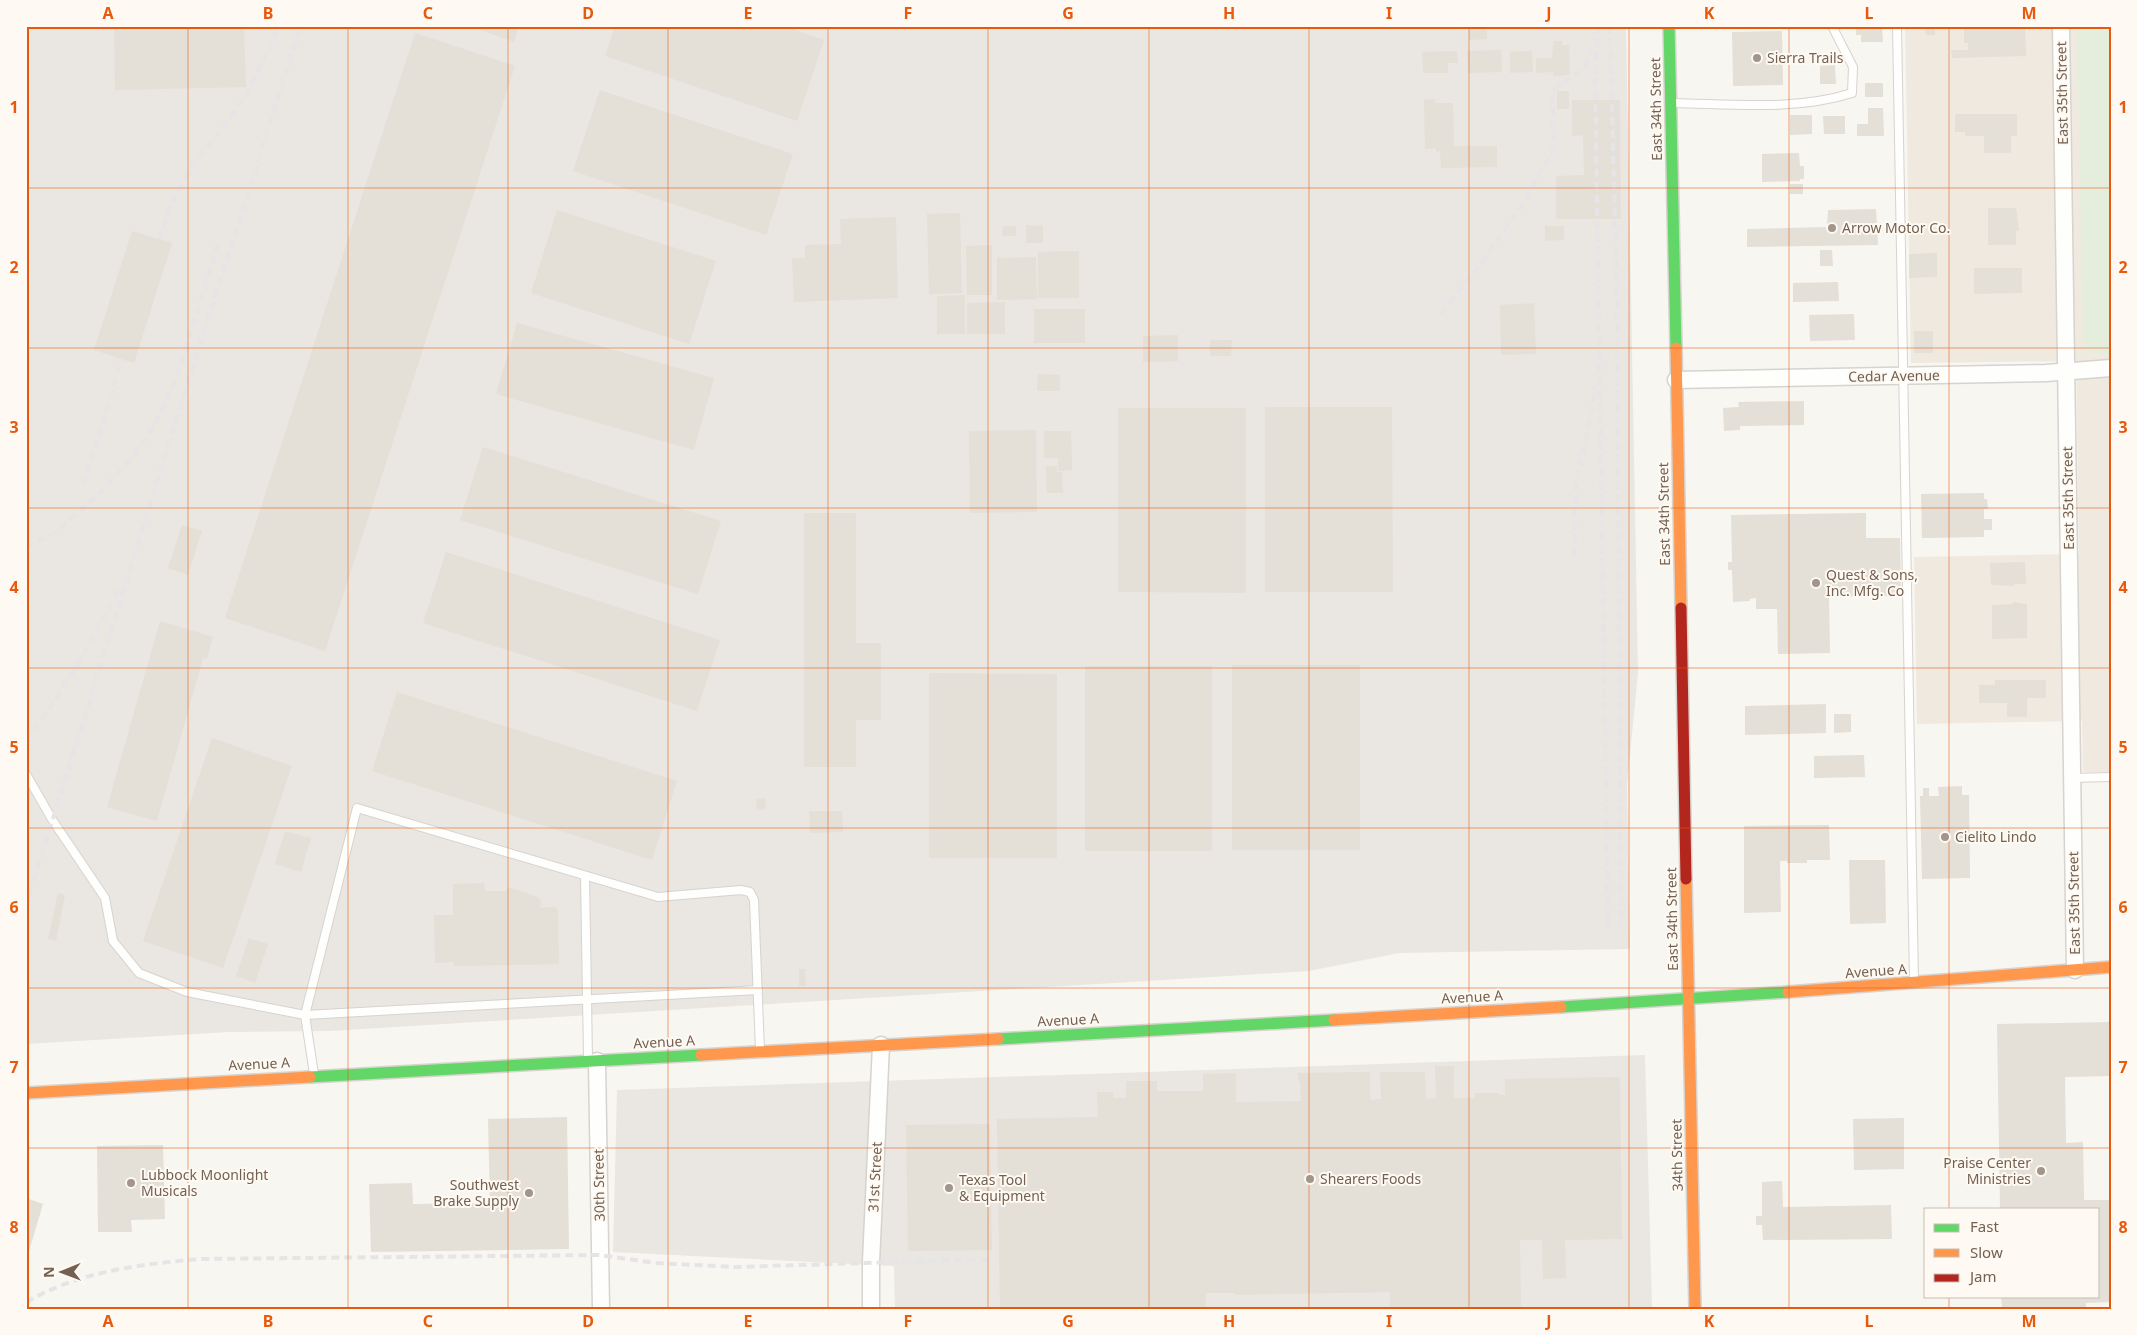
<svg xmlns="http://www.w3.org/2000/svg" width="2137" height="1335" font-family="'Noto Sans',sans-serif">
<style>
.residential{fill:#f0e9df}
.industrial{fill:#eae6e1}
.green{fill:#e5eedc}
.building{fill:#e4dfd7}
.lines{fill:none;stroke-linecap:round;stroke-linejoin:round}
.lane-casing{stroke:#d7d3ce;stroke-width:10}
.street-casing{stroke:#d7d3ce;stroke-width:19}
.fast-casing{stroke:#d8d3ce;stroke-width:14}
.slow-casing{stroke:#d8d3ce;stroke-width:14}
.jam-casing{stroke:#d8d3ce;stroke-width:14}
.lane{stroke:#fefefd;stroke-width:8}
.street{stroke:#fefefd;stroke-width:16}
.fast{stroke:#63d668;stroke-width:11}
.slow{stroke:#ff974d;stroke-width:11}
.jam{stroke:#b3261e;stroke-width:11}
.rail{stroke:#e6e4e6;stroke-width:4;stroke-dasharray:8 5;stroke-linecap:butt}
.grid{fill:none;stroke:#e8590c;stroke-width:1;stroke-opacity:0.55}
.poi-dot{fill:#a29589;stroke:#fefaf3;stroke-width:2}
.labels{text-anchor:middle;stroke-width:4;stroke-linejoin:round;paint-order:stroke}
.poi-label{font-size:14px;fill:#746152;stroke:#fefaf3;text-anchor:start}
.street-label{font-size:14px;fill:#746152;stroke:#fefaf3}
.neatline{fill:none;stroke:#e8590c;stroke-width:2}
.grid-label{font-size:16px;text-anchor:middle;font-weight:bold;fill:#e8590c}
</style>
<rect width="100%" height="100%" fill="#f8f6f0"/>
<!-- residential -->
<polygon class="residential" points="1905,26 2111,26 2111,772 2083,772 2082,721 1917,724 1914,557 2079,554 2076,361 1911,363"/>
<!-- industrial -->
<g class="industrial">
<polygon points="26,26 1626,26 1638,673 1627,785 1630,949 1399,953 1309,971 329,1031 229,1032 26,1044"/>
<polygon points="1645,1055 1652,1309 895,1309 894,1266 613,1252 617,1090"/>
</g>
<!-- green -->
<polygon class="green" points="2077,26 2111,26 2111,353 2090,353 2083,345"/>
<!-- building -->
<g class="building">
<polygon points="114,26 244,26 246,87 115,90"/>
<polygon points="469,26 519,26 514,42"/>
<polygon points="615,26 784,26 824,40 797,121 605,56"/>
<polygon points="1469,26 1487,26 1487,39 1469,40"/>
<polygon points="1856,26 1882,26 1883,42 1861,42 1861,35 1856,35"/>
<polygon points="1929,26 1935,26 1935,35 1926,35 1925,28"/>
<polygon points="1964,26 2025,26 2026,56 1952,58 1951,50 1968,50 1968,43 1964,43"/>
<polygon points="1782,31 1783,85 1733,86 1732,32"/>
<polygon points="415,33 515,66 325,651 225,618"/>
<polygon points="1554,41 1562,41 1562,45 1569,45 1570,75 1553,76 1553,72 1536,73 1536,58 1552,58"/>
<polygon points="1501,50 1502,72 1468,73 1467,51"/>
<polygon points="1457,51 1458,63 1448,63 1448,73 1423,73 1422,52"/>
<polygon points="1532,51 1533,72 1510,73 1510,52"/>
<polygon points="1835,65 1836,84 1820,84 1820,66"/>
<rect x="1865" y="83" width="18" height="14"/>
<polygon points="600,90 793,154 766,235 573,171"/>
<rect x="1557" y="91" width="12" height="18"/>
<polygon points="1435,99 1435,103 1453,103 1454,146 1497,146 1497,167 1441,168 1440,151 1436,152 1436,148 1425,149 1424,100"/>
<polygon points="1572,100 1620,100 1621,219 1556,219 1556,176 1584,175 1583,135 1572,136"/>
<polygon points="1868,108 1883,108 1884,136 1857,136 1857,124 1868,124"/>
<polygon points="1955,114 2017,114 2017,136 2011,136 2011,153 1984,153 1984,136 1965,136 1965,132 1955,132"/>
<polygon points="1790,115 1812,115 1812,134 1790,135"/>
<polygon points="1823,116 1845,116 1845,134 1824,134"/>
<polygon points="1799,153 1800,166 1804,166 1804,179 1800,179 1800,181 1762,182 1762,154"/>
<rect x="1790" y="184" width="13" height="10"/>
<polygon points="1988,208 2016,208 2019,231 2016,231 2016,245 1988,245"/>
<polygon points="1876,209 1878,245 1747,247 1747,229 1827,227 1828,210"/>
<polygon points="557,210 716,261 689,344 531,293"/>
<polygon points="960,213 962,293 929,294 927,214"/>
<polygon points="896,217 898,298 794,302 792,258 805,258 805,245 841,244 840,219"/>
<polygon points="1026,225 1043,226 1043,243 1026,243"/>
<polygon points="1003,226 1016,226 1016,236 1002,236"/>
<polygon points="1545,226 1564,226 1564,240 1545,241"/>
<polygon points="132,231 172,243 134,363 94,350"/>
<polygon points="992,245 992,295 967,295 966,246"/>
<polygon points="1820,250 1832,250 1833,266 1820,266"/>
<polygon points="1079,251 1079,298 1038,298 1038,252"/>
<polygon points="1937,253 1937,277 1909,278 1909,254"/>
<polygon points="1036,257 1037,299 997,300 997,258"/>
<polygon points="1974,268 2022,268 2022,293 1974,294"/>
<polygon points="1838,282 1839,301 1793,302 1793,283"/>
<polygon points="965,295 965,334 937,334 937,296"/>
<polygon points="1005,302 1005,334 967,334 967,303"/>
<polygon points="1534,303 1536,354 1501,355 1500,305"/>
<rect x="1034" y="309" width="51" height="34"/>
<polygon points="1854,314 1855,340 1810,341 1809,315"/>
<polygon points="517,323 714,378 694,450 496,394"/>
<rect x="1914" y="331" width="19" height="22"/>
<polygon points="1178,335 1178,361 1143,362 1143,336"/>
<polygon points="1210,340 1232,340 1231,356 1210,356"/>
<polygon points="1038,374 1060,375 1060,391 1037,391"/>
<polygon points="1804,401 1804,425 1740,426 1740,430 1724,431 1723,408 1739,407 1738,402"/>
<polygon points="1265,407 1392,407 1393,592 1265,592"/>
<polygon points="1118,408 1246,408 1246,593 1118,592"/>
<polygon points="1036,430 1037,512 970,513 969,431"/>
<polygon points="1044,431 1071,431 1072,470 1058,471 1058,458 1044,458"/>
<polygon points="483,447 721,521 698,594 460,520"/>
<polygon points="1046,466 1057,466 1057,472 1062,472 1063,493 1047,493"/>
<polygon points="1984,493 1984,499 1987,499 1988,509 1984,509 1984,519 1992,519 1992,530 1984,530 1984,537 1922,538 1921,494"/>
<polygon points="804,513 856,513 856,643 881,643 881,720 856,720 856,767 804,767"/>
<polygon points="1866,513 1866,538 1900,538 1901,596 1829,597 1830,653 1778,654 1777,609 1756,609 1756,598 1750,599 1750,601 1733,602 1732,570 1728,570 1728,562 1732,562 1731,515"/>
<polygon points="182,525 202,531 188,575 168,568"/>
<polygon points="446,552 720,640 697,711 423,623"/>
<polygon points="2025,562 2026,584 2014,584 2014,586 1991,585 1990,563"/>
<polygon points="2013,602 2027,604 2027,638 1992,639 1992,605 2013,604"/>
<polygon points="160,621 213,637 207,659 203,658 157,821 107,807"/>
<rect x="1232" y="665" width="128" height="185"/>
<rect x="1085" y="666" width="127" height="185"/>
<polygon points="929,673 1057,674 1057,858 929,858"/>
<polygon points="1995,680 2046,680 2046,698 2027,698 2027,717 2007,717 2007,703 1979,703 1979,685 1995,685"/>
<polygon points="397,692 677,781 652,860 372,771"/>
<polygon points="1826,704 1826,733 1745,735 1745,706"/>
<polygon points="1834,714 1851,714 1851,732 1834,733"/>
<polygon points="212,738 292,766 223,968 143,941"/>
<polygon points="1864,755 1865,777 1814,778 1814,756"/>
<polygon points="1962,786 1962,795 1969,795 1970,878 1922,879 1920,796 1923,796 1923,788 1929,788 1929,796 1939,796 1938,787"/>
<polygon points="765,798 766,809 757,810 756,799"/>
<polygon points="809,811 842,811 843,832 810,833"/>
<polygon points="1829,825 1830,860 1807,860 1807,863 1787,863 1787,861 1780,861 1781,912 1744,913 1744,826"/>
<polygon points="285,831 311,838 301,872 275,864"/>
<polygon points="1849,860 1885,860 1886,923 1850,924"/>
<polygon points="484,883 485,891 506,891 508,887 538,897 541,901 540,908 555,907 558,910 559,964 454,966 454,962 435,963 434,915 453,915 453,884"/>
<polygon points="58,893 65,895 56,941 48,939"/>
<polygon points="249,938 268,944 255,983 236,976"/>
<polygon points="799,969 805,969 806,986 799,986"/>
<polygon points="2111,1022 2111,1076 2065,1077 2066,1143 2083,1142 2084,1200 2111,1200 2111,1302 2086,1303 2086,1309 2002,1309 2001,1296 2098,1296 2098,1209 2000,1209 1997,1024"/>
<polygon points="1435,1066 1454,1066 1454,1098 1475,1098 1475,1093 1499,1093 1499,1095 1505,1095 1505,1079 1620,1077 1622,1239 1565,1240 1566,1278 1543,1279 1542,1240 1520,1240 1521,1309 1390,1309 1390,1292 1235,1295 1235,1293 1206,1293 1206,1309 1000,1309 997,1119 1098,1117 1097,1092 1113,1092 1113,1098 1126,1098 1126,1081 1157,1081 1157,1091 1203,1091 1203,1074 1236,1073 1236,1102 1301,1101 1300,1081 1298,1081 1298,1073 1370,1072 1370,1100 1381,1099 1380,1072 1425,1072 1426,1099 1436,1098"/>
<polygon points="567,1117 569,1249 371,1252 369,1184 412,1183 413,1204 490,1203 488,1119"/>
<polygon points="1904,1118 1904,1169 1854,1170 1853,1119"/>
<polygon points="990,1124 992,1250 908,1251 906,1125"/>
<polygon points="163,1145 165,1219 131,1220 132,1232 98,1232 97,1146"/>
<polygon points="1782,1181 1783,1207 1891,1205 1892,1239 1763,1240 1762,1225 1756,1225 1756,1216 1762,1216 1762,1182"/>
<polygon points="26,1198 43,1204 27,1258 26,1258"/>
</g>
<g class="lines">
<defs>
<g id="lane">
<polyline points="1897,26 1914,981"/>
<path d="M 1673,103 C 1732,104 1796,111 1852,93 L 1853,67 L 1832,26"/>
<polyline points="26,774 53,821 105,898 113,941 139,973 187,992 305,1015 314,1074"/>
<polyline points="2073,778 2111,777"/>
<polyline points="585,876 588,1059"/>
<polyline points="758,990 305,1015 357,808 658,897 741,890 750,892 754,900 760,1050"/>
</g>
<g id="street">
<polyline points="2061,26 2075,970"/>
<polyline points="1676,380 2046,373 2111,368"/>
<polyline points="597,1061 601,1309"/>
<polyline points="871,1309 871,1262 881,1045"/>
</g>
<g id="fast">
<polyline points="1669,26 1676,348"/>
<polyline points="1561,1007 1788,992"/>
<polyline points="998,1039 1334,1020"/>
<polyline points="310,1077 701,1055"/>
</g>
<g id="slow">
<polyline points="1676,348 1681,608"/>
<polyline points="1686,879 1695,1309"/>
<polyline points="1788,992 2111,967"/>
<polyline points="1334,1020 1561,1007"/>
<polyline points="701,1055 998,1039"/>
<polyline points="26,1093 310,1077"/>
</g>
<polyline id="jam" points="1681,608 1686,879"/>
</defs>
<!-- lane casing -->
<use href="#lane" class="lane-casing"/>
<!-- street casing -->
<use href="#street" class="street-casing"/>
<!-- fast casing -->
<use href="#fast" class="fast-casing"/>
<!-- slow casing -->
<use href="#slow" class="slow-casing"/>
<!-- jam casing -->
<use href="#jam" class="jam-casing"/>
<!-- lane -->
<use href="#lane" class="lane"/>
<!-- street -->
<use href="#street" class="street"/>
<!-- fast -->
<use href="#fast" class="fast"/>
<!-- slow -->
<use href="#slow" class="slow"/>
<!-- jam -->
<use href="#jam" class="jam"/>
<!-- rail -->
<g class="rail">
<polyline points="1598,26 1595,75 1608,927"/>
<polyline points="1610,26 1617,298 1621,927"/>
<polyline points="159,239 172,202 193,165 226,124 248,92 279,26"/>
<polyline points="1441,314 1481,263 1521,207 1554,148 1552,91 1586,66 1592,43"/>
<polyline points="83,485 122,359"/>
<polyline points="26,547 56,532 97,496 132,458 155,424 177,377 219,239"/>
<polyline points="1575,556 1575,496 1578,471 1586,441 1595,388"/>
<path d="M 26,741 C 63,692 93,640 120,586"/>
<polyline points="26,906 181,404 301,26"/>
<path d="M 26,1302 C 82,1271 136,1265 199,1259 L 599,1255 L 656,1263 L 736,1267 L 993,1259"/>
</g>
</g>
<!-- grid -->
<path class="grid" d="M 188,26 L 188,1309M 348,26 L 348,1309M 508,26 L 508,1309M 668,26 L 668,1309M 828,26 L 828,1309M 988,26 L 988,1309M 1149,26 L 1149,1309M 1309,26 L 1309,1309M 1469,26 L 1469,1309M 1629,26 L 1629,1309M 1789,26 L 1789,1309M 1949,26 L 1949,1209M 26,188 L 2111,188M 26,348 L 2111,348M 26,508 L 2111,508M 26,668 L 2111,668M 26,828 L 2111,828M 26,988 L 2111,988M 26,1148 L 2111,1148M 1949,1296 L 1949,1309"/>
<!-- markers -->
<g class="poi-dot">
<circle cx="1757" cy="58" r="5"/>
<circle cx="1832" cy="228" r="5"/>
<circle cx="1816" cy="583" r="5"/>
<circle cx="1945" cy="837" r="5"/>
<circle cx="2041" cy="1171" r="5"/>
<circle cx="1310" cy="1179" r="5"/>
<circle cx="131" cy="1183" r="5"/>
<circle cx="949" cy="1188" r="5"/>
<circle cx="529" cy="1193" r="5"/>
</g>
<g class="labels">
<!-- poi labels -->
<g class="poi-label">
<text x="1767" y="63">Sierra Trails</text>
<text x="1842" y="233">Arrow Motor Co.</text>
<text x="1826" y="580">Quest &amp; Sons,<tspan x="1826" dy="16">Inc. Mfg. Co</tspan></text>
<text x="1955" y="842">Cielito Lindo</text>
<text x="2031" y="1168" text-anchor="end">Praise Center<tspan x="2031" dy="16">Ministries</tspan></text>
<text x="141" y="1180">Lubbock Moonlight<tspan x="141" dy="16">Musicals</tspan></text>
<text x="1320" y="1184">Shearers Foods</text>
<text x="959" y="1185">Texas Tool<tspan x="959" dy="16">&amp; Equipment</tspan></text>
<text x="519" y="1190" text-anchor="end">Southwest<tspan x="519" dy="16">Brake Supply</tspan></text>
</g>
<!-- street labels -->
<g class="street-label">
<text transform="translate(2062 93) rotate(-91)" y="5">East 35th Street</text>
<text transform="translate(1656 109) rotate(-91)" y="5">East 34th Street</text>
<text transform="translate(1894 376) rotate(-1)" y="5">Cedar Avenue</text>
<text transform="translate(2068 498) rotate(-91)" y="5">East 35th Street</text>
<text transform="translate(1664 514) rotate(-91)" y="5">East 34th Street</text>
<text transform="translate(2074 903) rotate(-91)" y="5">East 35th Street</text>
<text transform="translate(1672 919) rotate(-91)" y="5">East 34th Street</text>
<text transform="translate(1876 971) rotate(-4)" y="5">Avenue A</text>
<text transform="translate(1472 997) rotate(-3)" y="5">Avenue A</text>
<text transform="translate(1068 1020) rotate(-3)" y="5">Avenue A</text>
<text transform="translate(664 1042) rotate(-3)" y="5">Avenue A</text>
<text transform="translate(259 1064) rotate(-3)" y="5">Avenue A</text>
<text transform="translate(1677 1155) rotate(-91)" y="5">34th Street</text>
<text transform="translate(875 1177) rotate(-87)" y="5">31st Street</text>
<text transform="translate(599 1185) rotate(-91)" y="5">30th Street</text>
</g>
</g>
<!-- border -->
<rect width="2137" height="1335" fill="none" stroke="#fefaf3" stroke-width="55"/>
<!-- legend -->
<rect x="1924" y="1208" width="175" height="90" fill="#fefaf3" stroke="#c7bdb3"/>
<rect x="1934" y="1224" width="25" height="8" fill="#63d668" stroke="#c7bdb3"/>
<text x="1970" y="1232" font-size="15" fill="#746152">Fast</text>
<rect x="1934" y="1249" width="25" height="8" fill="#ff974d" stroke="#c7bdb3"/>
<text x="1970" y="1258" font-size="15" fill="#746152">Slow</text>
<rect x="1934" y="1274" width="25" height="8" fill="#b3261e" stroke="#c7bdb3"/>
<text x="1970" y="1282" font-size="15" fill="#746152">Jam</text>
<!-- north arrow -->
<g transform="translate(62 1272) rotate(269)" stroke="#fefaf3" stroke-width="4" paint-order="stroke">
<path d="M0-4L9 19L0 12L-9 19Z" fill="#746152"/>
<text y="-8" font-size="14" font-weight="bold" text-anchor="middle" fill="#746152">N</text>
</g>
<rect x="28" y="28" width="2082" height="1280" class="neatline"/>
<g class="grid-label">
<text x="108" y="19">A</text>
<text x="268" y="19">B</text>
<text x="428" y="19">C</text>
<text x="588" y="19">D</text>
<text x="748" y="19">E</text>
<text x="908" y="19">F</text>
<text x="1068" y="19">G</text>
<text x="1229" y="19">H</text>
<text x="1389" y="19">I</text>
<text x="1549" y="19">J</text>
<text x="1709" y="19">K</text>
<text x="1869" y="19">L</text>
<text x="2029" y="19">M</text>
<text x="14" y="113">1</text>
<text x="2123" y="113">1</text>
<text x="14" y="273">2</text>
<text x="2123" y="273">2</text>
<text x="14" y="433">3</text>
<text x="2123" y="433">3</text>
<text x="14" y="593">4</text>
<text x="2123" y="593">4</text>
<text x="14" y="753">5</text>
<text x="2123" y="753">5</text>
<text x="14" y="913">6</text>
<text x="2123" y="913">6</text>
<text x="14" y="1073">7</text>
<text x="2123" y="1073">7</text>
<text x="14" y="1233">8</text>
<text x="2123" y="1233">8</text>
<text x="108" y="1327">A</text>
<text x="268" y="1327">B</text>
<text x="428" y="1327">C</text>
<text x="588" y="1327">D</text>
<text x="748" y="1327">E</text>
<text x="908" y="1327">F</text>
<text x="1068" y="1327">G</text>
<text x="1229" y="1327">H</text>
<text x="1389" y="1327">I</text>
<text x="1549" y="1327">J</text>
<text x="1709" y="1327">K</text>
<text x="1869" y="1327">L</text>
<text x="2029" y="1327">M</text>
</g>
</svg>
